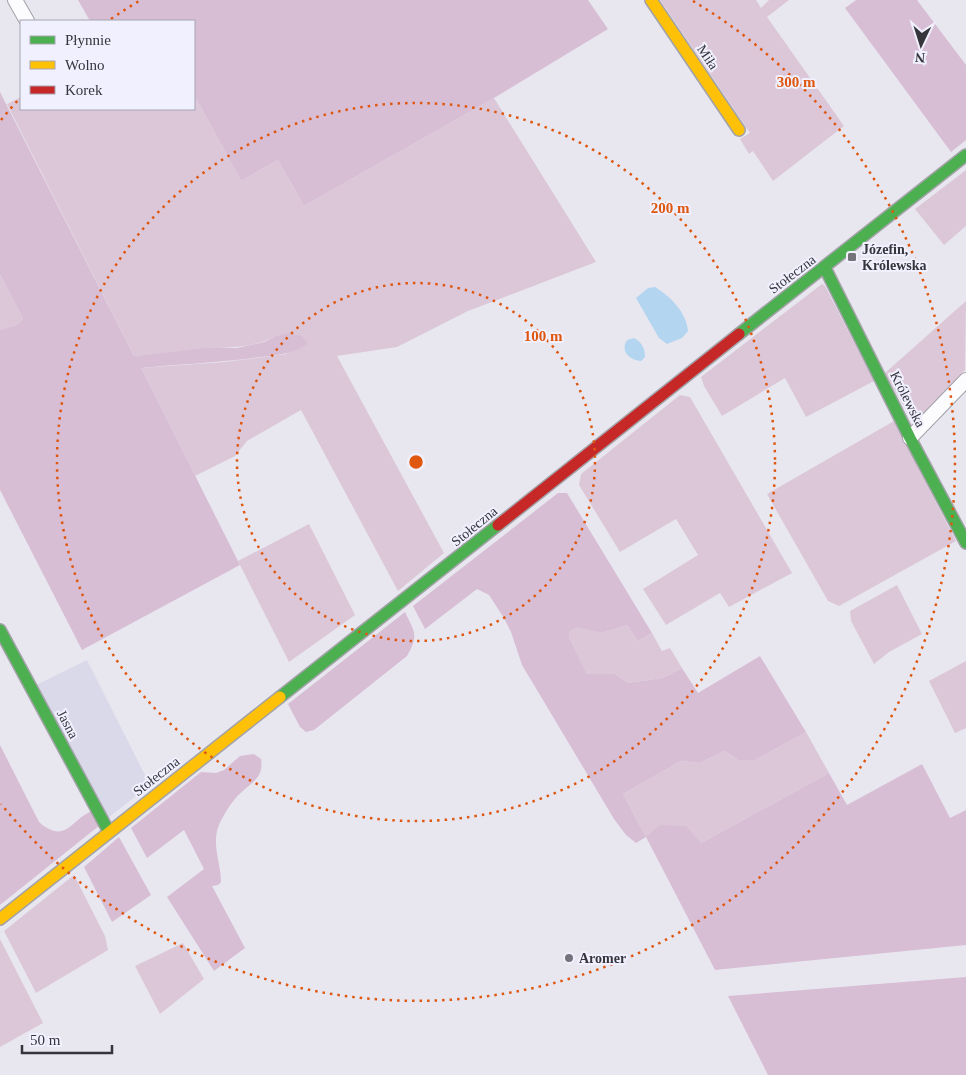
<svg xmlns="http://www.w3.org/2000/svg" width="966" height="1075" font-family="'Times New Roman',serif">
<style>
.built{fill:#dad9ea}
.green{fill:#dcc7d9}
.forest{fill:#d8bed4}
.water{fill:#b3d5f0}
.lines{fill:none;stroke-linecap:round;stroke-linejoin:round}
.street-casing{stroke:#a2a2a8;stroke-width:16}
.fast-casing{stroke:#a2a2a8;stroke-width:14}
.slow-casing{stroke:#a2a2a8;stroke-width:14}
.jam-casing{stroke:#a2a2a8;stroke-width:14}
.street{stroke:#fcfbfd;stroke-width:14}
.fast{stroke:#4caf50;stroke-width:11}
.slow{stroke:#ffc107;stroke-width:11}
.jam{stroke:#c62828;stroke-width:11}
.ring{fill:none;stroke:#df570e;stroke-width:2.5;stroke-dasharray:2.5 5}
.poi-dot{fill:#74737b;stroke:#f1f0ff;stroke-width:2}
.labels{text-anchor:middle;stroke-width:4;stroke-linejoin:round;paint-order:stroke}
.street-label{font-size:14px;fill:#36353c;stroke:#f1f0ff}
.poi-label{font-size:14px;font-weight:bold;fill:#36353c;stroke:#f1f0ff;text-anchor:start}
.centre{fill:#df570e;stroke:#f1f0ff;stroke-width:2.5}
.ring-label{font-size:15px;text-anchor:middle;font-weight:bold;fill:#df570e;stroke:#f1f0ff;stroke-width:4;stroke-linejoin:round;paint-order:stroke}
</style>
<rect width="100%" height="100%" fill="#e8e7f0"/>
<!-- built -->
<polygon class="built" points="87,660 150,785 108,818 36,685"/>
<!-- green -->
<g class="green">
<polygon points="660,0 756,0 761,8 769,0 789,0 767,17 844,126 773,181 753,151 749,154 740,139 750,133"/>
<path d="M 21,97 L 21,109 L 194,109 L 194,102 L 197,100 L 241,181 L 278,160 L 304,206 L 494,98 L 596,262 L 468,311 L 397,347 L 337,356 L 444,553 L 398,591 L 301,410 L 247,441 L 235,456 L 195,476 L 141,368 L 224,362 L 287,354 L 274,337 C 251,348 230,347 205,349 C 181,351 158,354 134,356 L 7,104 Z"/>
<polygon points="966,170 966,226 944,245 915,209"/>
<polygon points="0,274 23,319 16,325 0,330"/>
<polygon points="822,284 825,286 874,381 806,417 785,378 722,416 704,386 701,377"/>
<polygon points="966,301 965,370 914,424 885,373"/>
<polygon points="680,395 690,397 792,573 729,607 720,593 666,625 643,589 698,555 676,519 620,552 579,485 581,474"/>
<polygon points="894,421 956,541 839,606 828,601 767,494"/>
<polygon points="309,524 355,615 289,662 238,561"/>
<polygon points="897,585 922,634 889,652 874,664 851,621 850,611"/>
<polygon points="627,625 638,641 652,633 662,651 670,648 682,668 662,678 628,683 615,674 587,674 569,637 570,631 577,626 602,633"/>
<polygon points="966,661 966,728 955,733 929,681"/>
<polygon points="806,732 829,773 701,843 646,837 623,794 681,761 699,763 725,751 738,760 755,760"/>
<polygon points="74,875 105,936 108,950 36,993 4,931"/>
<polygon points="0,939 43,1023 0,1047"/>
<polygon points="183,943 204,979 160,1014 135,966"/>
</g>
<!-- forest -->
<g class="forest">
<polygon points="78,0 588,0 608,29 494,98 304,206 278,160 241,181 197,100 194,102 194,21 90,21"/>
<polygon points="856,0 917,0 966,65 966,140 951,152 845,8"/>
<path d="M 0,92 L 134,356 L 206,348 L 237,348 L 264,342 L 274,337 L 288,333 L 302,336 L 308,344 C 291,356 272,355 253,358 C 215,363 178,364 141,368 L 240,565 L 82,650 L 0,490 L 0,330 L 16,325 L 23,319 L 0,274 Z"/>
<polygon points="558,493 567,493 652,633 638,641 627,625 602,633 577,627 570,631 569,637 587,674 615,674 628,683 662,678 682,668 698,693 760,656 806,732 755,760 738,760 725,751 699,763 681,761 623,794 646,837 660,825 686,826 701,843 829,773 847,805 922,764 950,818 966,810 966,945 715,970 646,837 636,843 626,835 614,819 522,665 511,632 504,618 489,595 477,589 425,629 413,606"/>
<path d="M 405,612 C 415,633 419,635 407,656 L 314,730 L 306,732 L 300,727 L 288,704 Z"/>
<path d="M 0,745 L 39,822 C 66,845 70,820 92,811 L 100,825 L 0,905 Z"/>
<path d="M 254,754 L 261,759 C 265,780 246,785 235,799 C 229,806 223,816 219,825 C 211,844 221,863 221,882 L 218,885 L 212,886 L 245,948 L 214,971 L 167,897 L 204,869 L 184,830 L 147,858 L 131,828 L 201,772 L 216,773 L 224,770 L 240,756 Z"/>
<polygon points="119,837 151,895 112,922 84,867"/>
<polygon points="966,977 966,1075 768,1075 728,996"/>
</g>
<!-- water -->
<g class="water">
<path d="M 655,287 C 671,297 686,312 688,331 L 682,338 L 667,344 L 659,338 L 636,298 L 648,288 Z"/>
<path d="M 634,338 C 642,342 645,349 645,357 L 641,361 C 629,360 620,351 627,340 Z"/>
</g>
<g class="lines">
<defs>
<g id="street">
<polyline points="15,0 27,21"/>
<polyline points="910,438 966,380"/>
</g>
<g id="fast">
<polyline points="825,268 910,438 966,543"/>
<polyline points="739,334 966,155"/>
<polyline points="0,630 109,832"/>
<polyline points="280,697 498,525"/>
</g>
<g id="slow">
<polyline points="651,0 739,130"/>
<polyline points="0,919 280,697"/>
</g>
<polyline id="jam" points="498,525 739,334"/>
</defs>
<!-- street casing -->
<use href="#street" class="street-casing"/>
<!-- fast casing -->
<use href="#fast" class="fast-casing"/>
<!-- slow casing -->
<use href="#slow" class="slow-casing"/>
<!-- jam casing -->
<use href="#jam" class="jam-casing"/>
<!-- street -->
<use href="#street" class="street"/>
<!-- fast -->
<use href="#fast" class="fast"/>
<!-- slow -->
<use href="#slow" class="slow"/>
<!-- jam -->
<use href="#jam" class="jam"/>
</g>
<!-- distance rings -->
<g class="ring">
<circle cx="416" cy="462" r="179"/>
<circle cx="416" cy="462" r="359"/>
<path d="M1 120A538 538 0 0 1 19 99M111 19A538 538 0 0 1 139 1M693 1A538 538 0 1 1 1 804"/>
</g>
<!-- markers -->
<g class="poi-dot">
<rect x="847" y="252" width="10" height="10" rx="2.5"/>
<circle cx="569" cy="958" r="5"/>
</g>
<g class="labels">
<!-- street labels -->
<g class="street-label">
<text transform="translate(708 57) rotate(56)" y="5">Miła</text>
<text transform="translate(792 274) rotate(-37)" y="5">Stołeczna</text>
<text transform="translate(908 399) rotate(63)" y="5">Królewska</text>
<text transform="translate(474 526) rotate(-39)" y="5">Stołeczna</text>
<text transform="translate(68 724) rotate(62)" y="5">Jasna</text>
<text transform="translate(156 776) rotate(-38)" y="5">Stołeczna</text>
</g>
<!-- poi labels -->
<g class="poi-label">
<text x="862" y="254">Józefin,<tspan x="862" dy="16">Królewska</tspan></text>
<text x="579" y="963">Aromer</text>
</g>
</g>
<circle cx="416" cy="462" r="8" class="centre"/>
<g class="ring-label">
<text x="796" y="87">300 m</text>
<text x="670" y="213">200 m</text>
<text x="543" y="341">100 m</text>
</g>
<!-- legend -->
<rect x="20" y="20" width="175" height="90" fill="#f1f0ff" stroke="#a6a5b1"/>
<rect x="30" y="36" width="25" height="8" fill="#4caf50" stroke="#a6a5b1"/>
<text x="65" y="45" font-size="15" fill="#36353c">Płynnie</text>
<rect x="30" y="61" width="25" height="8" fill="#ffc107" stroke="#a6a5b1"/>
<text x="65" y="70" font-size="15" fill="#36353c">Wolno</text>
<rect x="30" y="86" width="25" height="8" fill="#c62828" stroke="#a6a5b1"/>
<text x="65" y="95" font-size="15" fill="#36353c">Korek</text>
<!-- north arrow -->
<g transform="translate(921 45) rotate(184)" stroke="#f1f0ff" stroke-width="4" paint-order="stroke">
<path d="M0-4L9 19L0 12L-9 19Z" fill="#36353c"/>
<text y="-8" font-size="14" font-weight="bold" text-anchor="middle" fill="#36353c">N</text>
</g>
<!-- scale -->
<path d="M22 1045v8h90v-8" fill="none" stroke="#36353c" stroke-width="2.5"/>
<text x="30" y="1045" font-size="15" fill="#36353c" stroke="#f1f0ff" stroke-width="4" paint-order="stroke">50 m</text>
</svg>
